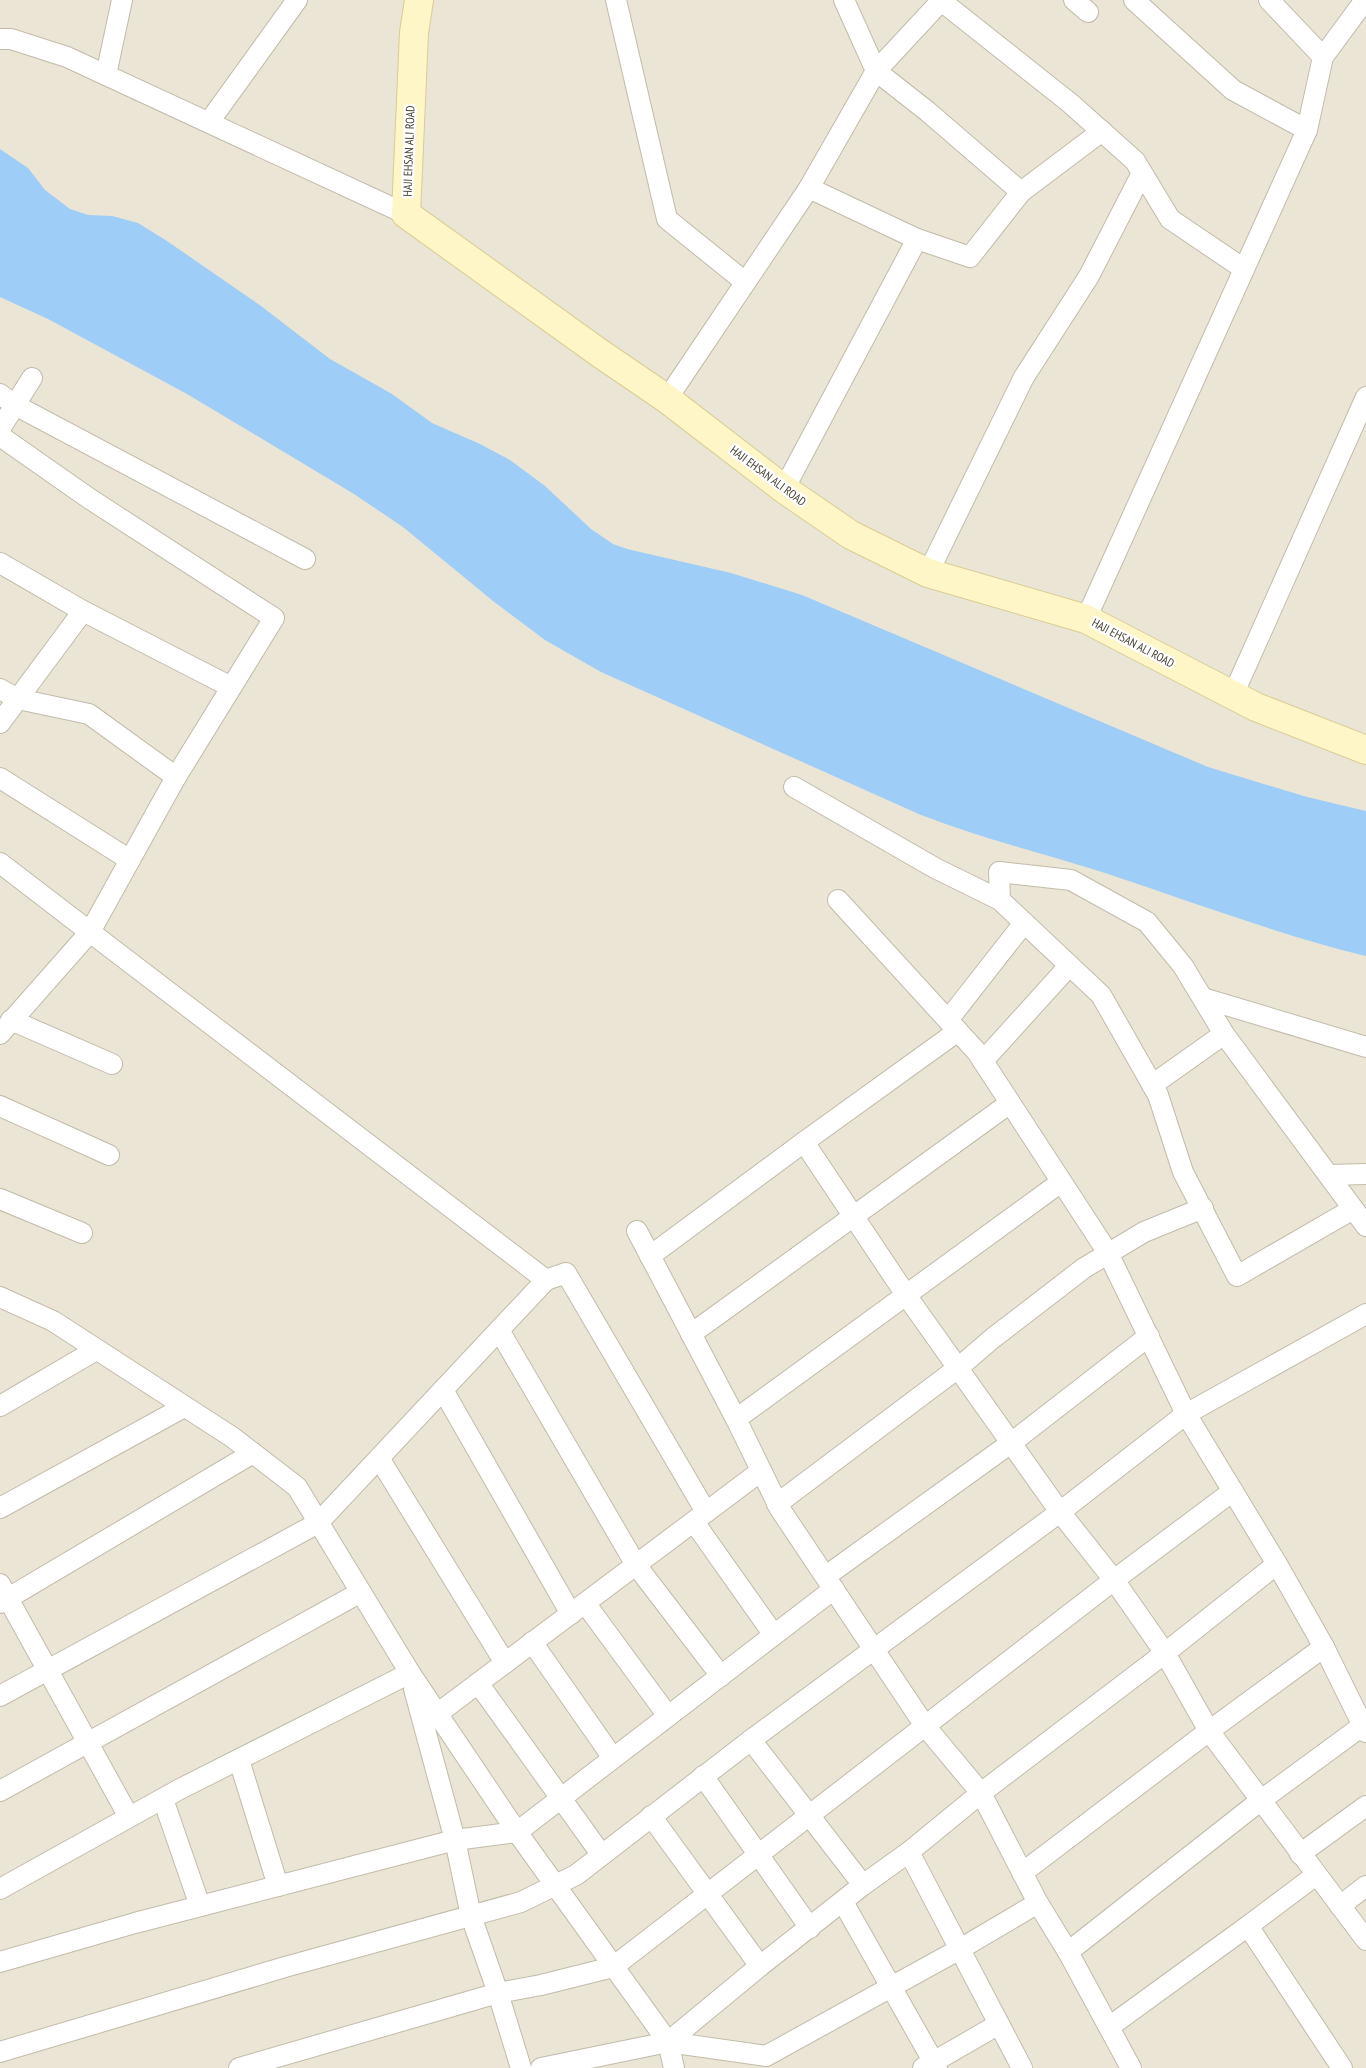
<svg xmlns="http://www.w3.org/2000/svg" width="1366" height="2068" font-family="'PT Sans Narrow',sans-serif">
<style>
.residential{fill:#eae5d5}
.water{fill:#9ecdf8}
.lines{fill:none;stroke-linecap:round;stroke-linejoin:round}
.street-casing{stroke:#c2bba9;stroke-width:22}
.secondary-casing{stroke:#dacc93;stroke-width:30}
.street{stroke:#fff;stroke-width:20}
.secondary{stroke:#fff6c8;stroke-width:28}
.labels{text-anchor:middle;stroke-width:4.5;stroke-linejoin:round;paint-order:stroke}
.street-label{font-size:12px;fill:#4a4335;stroke:#fff}
</style>
<rect width="100%" height="100%" fill="#f5f2e8"/>
<!-- residential -->
<rect class="residential" x="0" y="0" width="1366" height="2068"/>
<!-- water -->
<path class="water" d="M 0,149 L 28,168 L 45,190 L 70,209 L 88,215 L 112,216 L 138,223 L 167,241 L 261,306 L 330,359 L 392,394 L 432,423 L 480,444 L 510,460 L 545,486 L 591,529 L 613,544 L 627,549 L 731,573 L 802,595 L 1208,767 L 1307,797 L 1366,811 L 1366,956 C 1276,934 1190,901 1102,872 C 1042,853 980,838 921,815 L 601,672 L 545,640 L 493,601 L 403,527 L 354,494 L 187,394 L 48,319 L 0,297 Z"/>
<g class="lines">
<defs>
<g id="street">
<polyline points="616,0 667,219 745,282"/>
<polyline points="940,0 1070,103 1135,161 1170,219 1244,269"/>
<polyline points="1074,0 1088,12"/>
<polyline points="1134,0 1233,90 1307,130 1323,57 1365,0"/>
<polyline points="1269,0 1323,57"/>
<polyline points="0,39 11,39 67,57 406,214"/>
<polyline points="106,75 122,0"/>
<polyline points="209,122 297,0"/>
<polyline points="809,188 876,71 942,0"/>
<polyline points="1021,192 1102,131"/>
<polyline points="0,394 15,405 305,559"/>
<polyline points="667,399 809,188 917,239"/>
<polyline points="0,429 32,378"/>
<polyline points="0,436 90,499 274,618 176,777 89,714 18,699 0,689"/>
<polyline points="784,489 917,239 970,257 1021,192 927,111 876,71 844,0"/>
<polyline points="0,563 83,611 231,687"/>
<polyline points="928,573 1024,377 1089,276 1142,173"/>
<polyline points="1086,619 1307,130"/>
<polyline points="1233,695 1366,397"/>
<polyline points="0,723 83,611"/>
<polyline points="0,778 130,860"/>
<polyline points="794,787 935,868 1000,900"/>
<polyline points="0,863 90,932 0,1034"/>
<polyline points="838,900 977,1052 1108,1253 1186,1414 1277,1564 1324,1647 1366,1732"/>
<polyline points="1203,998 1366,1047"/>
<polyline points="11,1020 112,1064"/>
<polyline points="948,1020 1024,923"/>
<polyline points="983,1061 1069,966"/>
<polyline points="1152,1085 1224,1034"/>
<polyline points="0,1106 109,1155"/>
<polyline points="804,1142 906,1295 1060,1512 1114,1580 1165,1653 1209,1731 1366,1940"/>
<polyline points="1329,1175 1366,1174"/>
<polyline points="0,1199 82,1233"/>
<polyline points="1353,1209 1237,1276 1183,1172 1158,1095 1101,995 1000,900 999,872 1071,880 1147,922 1183,966 1224,1034 1366,1226"/>
<polyline points="637,1231 736,1419 780,1509 925,1726 981,1793 1038,1903 1068,1952 1131,2068"/>
<polyline points="650,1256 804,1142 958,1031"/>
<polyline points="546,1280 566,1273 706,1512"/>
<polyline points="0,1297 53,1321 232,1437 297,1487 410,1673 180,1789 0,1889"/>
<polyline points="499,1330 636,1565 721,1676"/>
<polyline points="691,1334 1010,1103"/>
<polyline points="443,1390 571,1614"/>
<polyline points="0,1406 96,1350"/>
<polyline points="736,1419 1061,1182"/>
<polyline points="379,1458 505,1663"/>
<polyline points="777,1504 958,1368 993,1338 1084,1268 1144,1232 1203,1208"/>
<polyline points="0,1508 184,1407"/>
<polyline points="694,1522 774,1635"/>
<polyline points="826,1576 1011,1443 1149,1336"/>
<polyline points="0,1584 129,1817"/>
<polyline points="0,1603 253,1453"/>
<polyline points="585,1603 668,1716"/>
<polyline points="532,1642 613,1758"/>
<polyline points="410,1673 517,1832 668,2042 674,2068"/>
<polyline points="478,1683 601,1854"/>
<polyline points="414,1689 455,1840 471,1916 498,1993 521,2068"/>
<polyline points="0,1696 318,1523 546,1280 90,932 176,777"/>
<polyline points="437,1714 761,1471"/>
<polyline points="751,1740 863,1885"/>
<polyline points="239,1760 278,1886"/>
<polyline points="703,1776 810,1928"/>
<polyline points="0,1791 361,1592"/>
<polyline points="163,1799 200,1906"/>
<polyline points="651,1816 760,1966"/>
<polyline points="909,1852 1022,2068"/>
<polyline points="1300,1854 1366,1806"/>
<polyline points="1022,1873 1209,1731 1324,1647"/>
<polyline points="843,1902 937,2068"/>
<polyline points="1340,1906 1366,1886"/>
<polyline points="1248,1926 1316,1875"/>
<polyline points="1068,1952 1260,1801 1362,1726"/>
<polyline points="0,1962 135,1923 455,1840 517,1832 834,1589"/>
<polyline points="1109,2027 1248,1926 1342,2068"/>
<polyline points="668,2042 760,1966 863,1885 909,1852 981,1793 1165,1653 1277,1564"/>
<polyline points="0,2052 285,1967 521,1902 576,1875 751,1740 1060,1512 1186,1414 1366,1314"/>
<polyline points="239,2068 498,1993 541,1985 613,1967 1114,1580 1233,1491"/>
<polyline points="541,2068 668,2042 766,2056 960,1949 1038,1903"/>
<polyline points="923,2068 999,2024"/>
</g>
<polyline id="secondary" points="419,0 414,33 406,214 601,354 667,399 784,489 851,535 928,573 1086,619 1256,707 1366,750"/>
</defs>
<!-- street casing -->
<use href="#street" class="street-casing"/>
<!-- secondary casing -->
<use href="#secondary" class="secondary-casing"/>
<!-- street -->
<use href="#street" class="street"/>
<!-- secondary -->
<use href="#secondary" class="secondary"/>
</g>
<g class="labels">
<!-- street labels -->
<g class="street-label">
<text transform="translate(409 151) rotate(-88)" y="4">HAJI EHSAN ALI ROAD</text>
<text transform="translate(768 476) rotate(37)" y="4">HAJI EHSAN ALI ROAD</text>
<text transform="translate(1133 643) rotate(28)" y="4">HAJI EHSAN ALI ROAD</text>
</g>
</g>
</svg>
